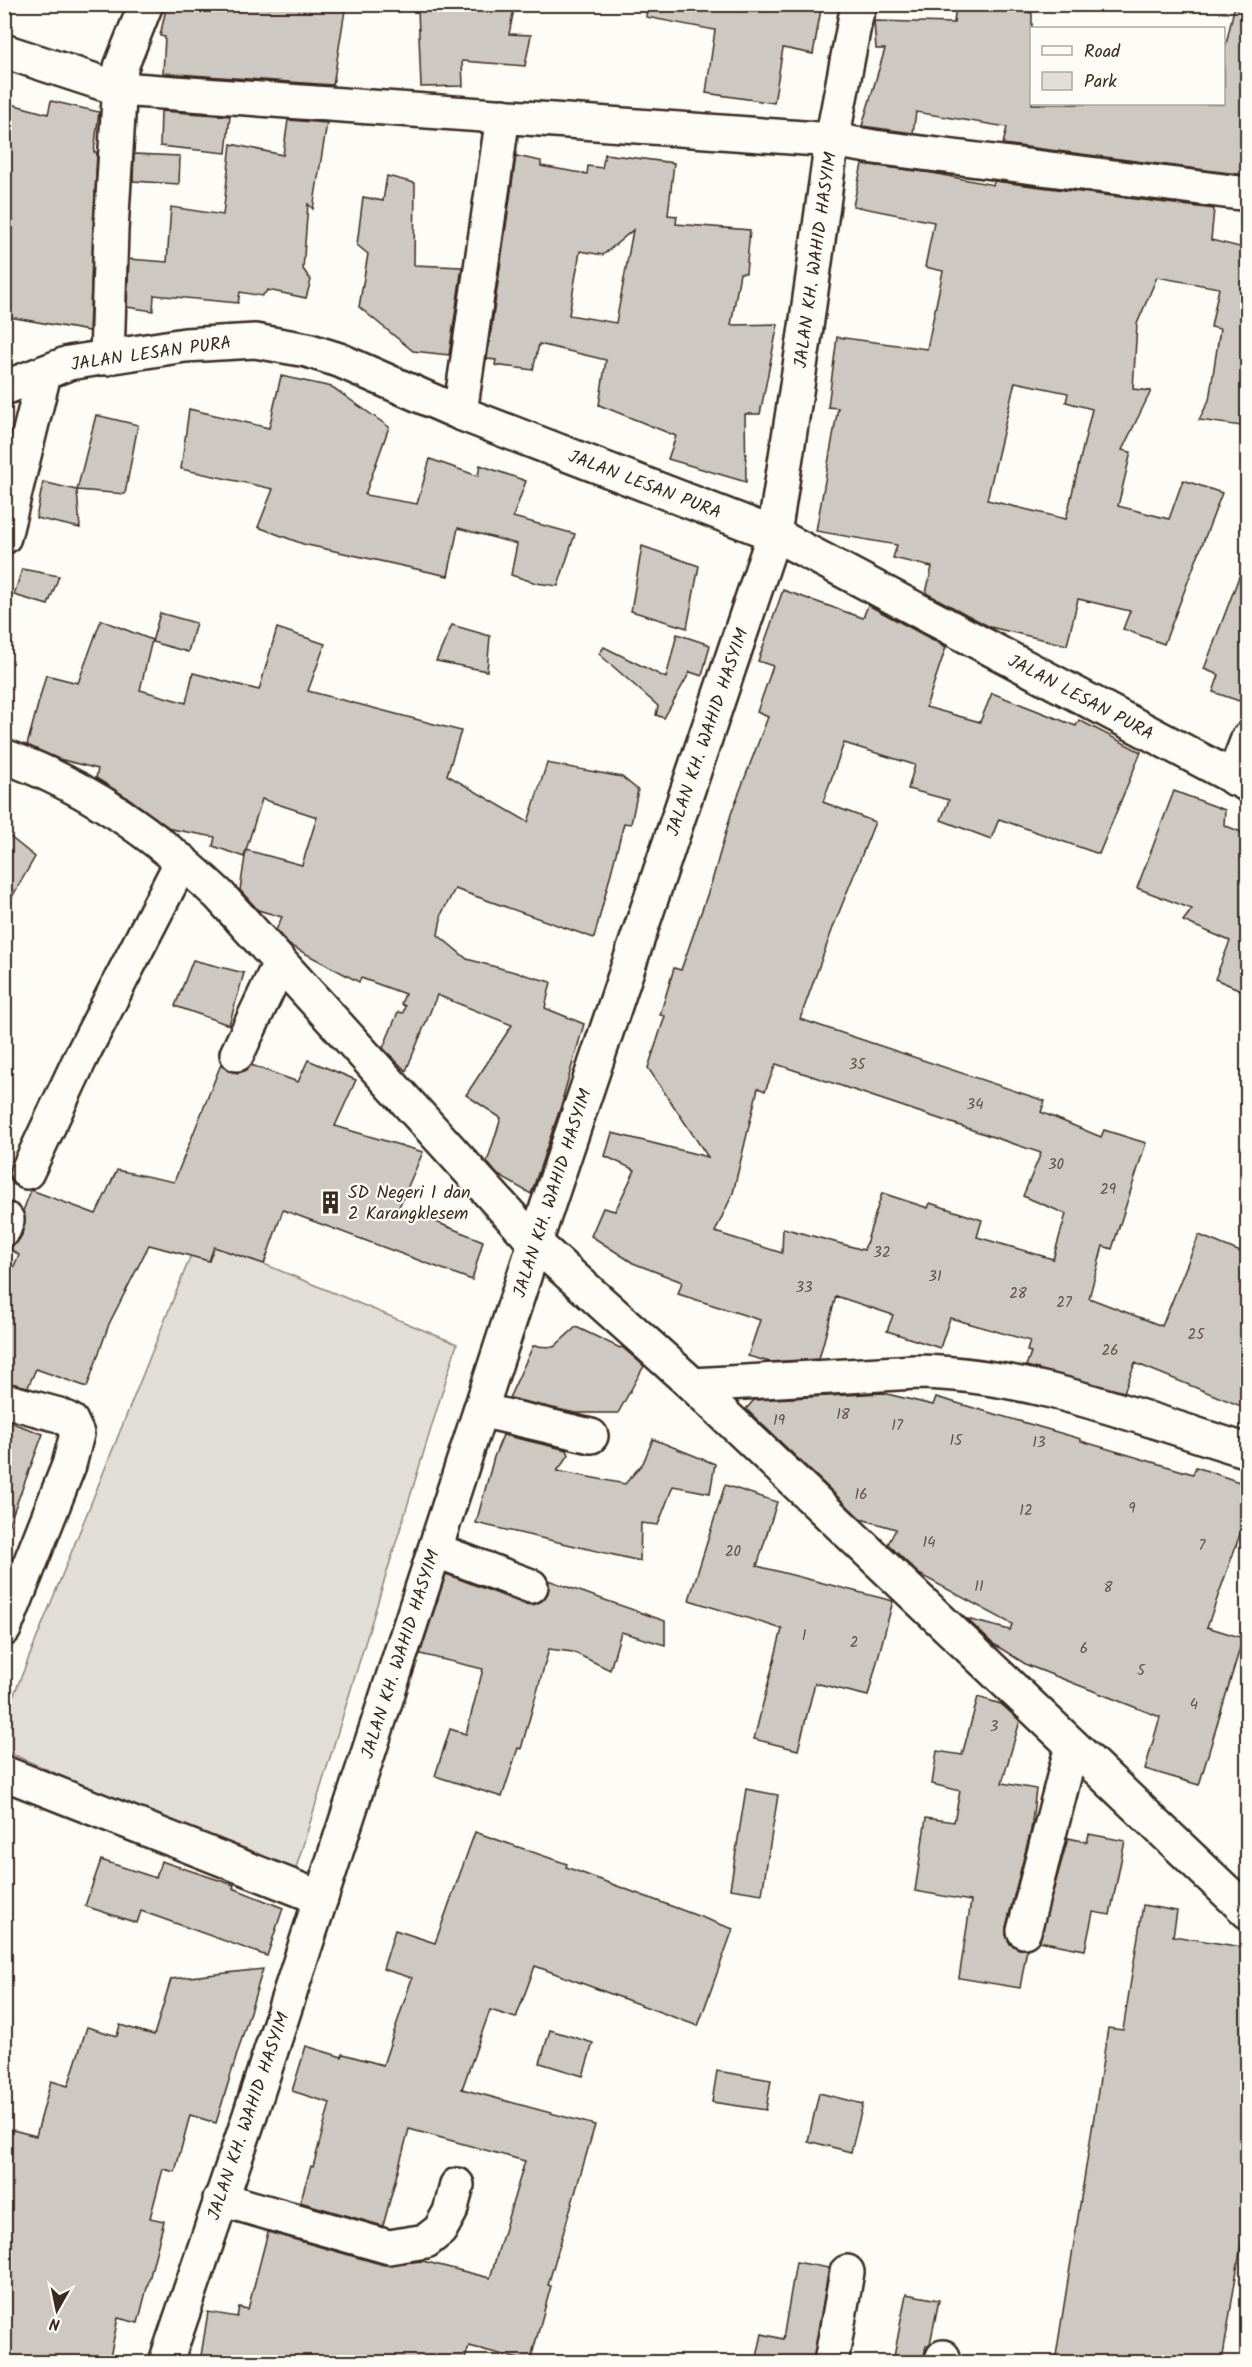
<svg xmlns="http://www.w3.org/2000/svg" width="1252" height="2367" font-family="Kalam,sans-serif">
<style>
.green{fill:#e1ded7;stroke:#8e847a;stroke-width:1.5}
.building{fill:#cdc8c2;stroke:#3b2a1e;stroke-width:1.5;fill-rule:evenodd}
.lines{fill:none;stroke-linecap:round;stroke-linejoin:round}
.minor-casing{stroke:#3b2a1e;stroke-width:38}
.major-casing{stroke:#3b2a1e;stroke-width:38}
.minor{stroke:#fdfcf7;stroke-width:33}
.major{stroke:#fdfcf7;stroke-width:33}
.labels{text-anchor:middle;stroke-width:4.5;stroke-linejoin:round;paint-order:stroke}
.number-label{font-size:15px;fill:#605247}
.street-label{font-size:18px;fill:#3b2a1e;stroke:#fdfcf7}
.poi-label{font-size:18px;fill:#3b2a1e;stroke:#fdfcf7;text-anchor:start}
</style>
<rect width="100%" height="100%" fill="#fdfcf7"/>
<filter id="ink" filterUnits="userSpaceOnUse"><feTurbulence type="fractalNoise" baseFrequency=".0167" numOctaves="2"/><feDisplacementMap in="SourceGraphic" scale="12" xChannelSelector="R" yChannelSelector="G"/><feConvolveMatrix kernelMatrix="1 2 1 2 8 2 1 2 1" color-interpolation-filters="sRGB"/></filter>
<g filter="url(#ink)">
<!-- green -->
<polygon class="green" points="197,1240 264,1264 457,1344 293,1878 5,1751 5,1717"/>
<!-- building -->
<g class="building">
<polygon points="167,4 346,4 333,85 163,73 165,37 160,36"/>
<polygon points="480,4 515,4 509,34 531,35 525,66 462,61 463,86 421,87 418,9 481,11"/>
<polygon points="647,4 822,4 813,54 783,48 774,103 706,93 715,30 646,17"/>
<polygon points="956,4 1020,4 1018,11 1032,13 1032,104 1224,104 1224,53 1235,4 1248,4 1248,152 1245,175 1003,144 1007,127 916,112 913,133 862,126 885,49 876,49 874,21 954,23"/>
<polygon points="51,101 99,112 94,152 97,152 89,331 4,316 4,102 48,114"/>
<polygon points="161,111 230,116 226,153 160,146"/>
<polygon points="288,120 327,123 313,209 308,204 303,269 311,280 306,298 268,290 262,296 240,292 238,303 154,295 153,311 127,307 129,259 167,262 171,207 223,215 231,144 283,155"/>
<polygon points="134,154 180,156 179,184 133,181"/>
<path d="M 605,154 L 674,163 L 668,215 L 677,216 L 676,224 L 750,230 L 746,273 L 740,273 L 731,325 L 778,324 L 760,414 L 745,414 L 746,482 L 668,459 L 676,436 L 599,405 L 606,360 L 539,344 L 533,370 L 495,365 L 496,360 L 487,359 L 516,156 L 541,161 L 541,166 L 587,174 L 588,166 L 602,168 ZM 633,230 L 616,323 L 569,315 L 580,251 L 603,255 Z"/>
<path d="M 862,164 L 932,173 L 993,185 L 994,181 L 1214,209 L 1211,240 L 1248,249 L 1248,427 L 1199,420 L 1209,400 L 1220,329 L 1211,327 L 1219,288 L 1157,277 L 1137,324 L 1133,389 L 1151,391 L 1122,450 L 1131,452 L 1118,506 L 1169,519 L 1183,480 L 1222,493 L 1164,644 L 1123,629 L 1130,611 L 1078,599 L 1067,645 L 990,627 L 926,593 L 932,567 L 893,558 L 897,545 L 816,531 L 838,408 L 828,407 L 837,337 L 927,349 L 943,271 L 925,267 L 934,222 L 853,206 ZM 1015,382 L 1068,393 L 1066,402 L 1092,409 L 1066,519 L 987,500 Z"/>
<polygon points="387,176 415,183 414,265 462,267 449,355 413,351 359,307 368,254 357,245 363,197 383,201"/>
<polygon points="281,376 332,387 389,427 365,495 417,504 430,459 478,476 480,465 526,481 513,517 575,534 558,586 536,583 511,575 517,544 458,528 448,576 303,544 258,527 273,489 181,469 189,409 269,428"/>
<polygon points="96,415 138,425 125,494 77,490"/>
<polygon points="43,482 77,490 80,528 36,518"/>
<polygon points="642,546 699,566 687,628 631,611"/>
<polygon points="1245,561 1248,562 1248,704 1213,692 1219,675 1204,669"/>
<polygon points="22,569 59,576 48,605 14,595"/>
<path d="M 783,590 L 863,618 L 868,605 L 946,647 L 926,707 L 980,722 L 992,693 L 1076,726 L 1079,720 L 1141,752 L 1099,854 L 999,819 L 991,839 L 941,820 L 949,800 L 908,789 L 915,765 L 844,743 L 823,802 L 875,822 L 834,925 L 800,1019 L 1045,1101 L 1041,1112 L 1101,1137 L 1104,1130 L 1146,1143 L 1112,1249 L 1103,1246 L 1089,1298 L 1162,1326 L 1199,1235 L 1248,1255 L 1248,1409 L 1135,1363 L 1124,1392 L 1026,1366 L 1031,1352 L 1027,1351 L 1030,1341 L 950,1318 L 940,1348 L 887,1331 L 893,1315 L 836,1296 L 819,1359 L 770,1362 L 748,1356 L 760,1320 L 678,1294 L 682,1282 L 633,1263 L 591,1236 L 603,1208 L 615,1211 L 635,1170 L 605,1156 L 612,1133 L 708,1157 L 648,1068 L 665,1016 L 660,1015 L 674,968 L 681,970 L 712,881 L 731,814 L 768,717 L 757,712 L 773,666 L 758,661 ZM 776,1064 L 1041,1153 L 1023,1196 L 1066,1214 L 1053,1259 L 977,1237 L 982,1220 L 930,1203 L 928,1208 L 882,1193 L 864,1250 L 783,1228 L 782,1253 L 715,1232 L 733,1193 L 758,1088 L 765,1091 Z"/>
<polygon points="160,613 196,623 188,652 152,642"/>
<path d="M 101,620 L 152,640 L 140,690 L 186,703 L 193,673 L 259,690 L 277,628 L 325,644 L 308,691 L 461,731 L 447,775 L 528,822 L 547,763 L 622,777 L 638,790 L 631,824 L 624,823 L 594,938 L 455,889 L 442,913 L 438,935 L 467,959 L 551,982 L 545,1008 L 584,1024 L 563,1097 L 564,1097 L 531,1194 L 498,1175 L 487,1162 L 501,1118 L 466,1095 L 512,1025 L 437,995 L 406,1071 L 383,1048 L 398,1012 L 403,1013 L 405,1006 L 401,1004 L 405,994 L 361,978 L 359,982 L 289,945 L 276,930 L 282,917 L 258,910 L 240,890 L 246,850 L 244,857 L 213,846 L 215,837 L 171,829 L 130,799 L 96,778 L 98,769 L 59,759 L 27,745 L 46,675 L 78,683 ZM 262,799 L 317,817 L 302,865 L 246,850 Z"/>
<polygon points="452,625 490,636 487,671 436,661"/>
<polygon points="677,634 710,645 702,676 690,672 664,718 656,715 658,706 599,654 604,647 666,678"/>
<polygon points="1174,791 1225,810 1224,825 1248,835 1248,993 1215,979 1230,941 1183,921 1192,909 1137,888"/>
<polygon points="4,832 35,857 4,911"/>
<polygon points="193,960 244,973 229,1025 175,1006"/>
<polygon points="308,1060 356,1080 335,1126 423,1152 399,1207 483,1241 472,1280 283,1210 264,1264 214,1247 209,1261 149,1245 109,1324 87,1387 36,1369 28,1387 4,1382 4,1287 19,1255 9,1248 17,1243 22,1235 25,1217 23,1211 31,1190 96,1214 117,1170 174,1182 221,1064 228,1071 238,1073 247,1070 251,1065 298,1082"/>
<polygon points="576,1327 620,1348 622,1347 644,1366 618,1413 575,1413 509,1398 533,1346 554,1347"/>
<polygon points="883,1393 933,1405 936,1397 1081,1439 1081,1441 1193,1474 1196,1467 1248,1485 1248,1512 1207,1627 1243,1638 1199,1785 1145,1769 1160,1717 1027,1665 992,1643 967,1619 1010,1630 1012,1624 919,1574 888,1544 896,1529 861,1519 746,1409 754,1400"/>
<polygon points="4,1420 43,1434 7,1529 4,1529"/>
<polygon points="503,1435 567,1450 569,1455 557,1471 625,1484 643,1463 653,1439 715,1464 710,1493 673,1486 658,1525 641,1523 640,1561 476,1523 494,1457"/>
<polygon points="725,1485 777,1502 757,1566 893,1601 868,1696 815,1683 798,1750 754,1739 782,1629 689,1600"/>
<polygon points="446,1574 524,1604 533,1605 542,1601 548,1593 548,1580 665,1621 665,1645 621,1632 610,1670 573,1652 549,1649 521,1749 518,1748 502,1797 435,1776 450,1729 466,1734 483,1669 420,1654"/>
<polygon points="978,1697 1001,1704 1020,1721 1002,1783 1036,1789 1031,1830 1006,1927 1006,1935 1010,1944 1019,1949 1027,1949 1020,1988 959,1978 971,1901 915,1891 926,1818 954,1822 960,1791 932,1784 937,1751 962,1755"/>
<polygon points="746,1789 778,1795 762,1894 730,1889"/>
<polygon points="475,1832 567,1864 566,1867 733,1929 698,2026 535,1966 516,2018 490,2010 462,2089 595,2125 548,2285 551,2286 530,2362 469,2346 464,2362 200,2362 208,2312 237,2317 239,2307 248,2309 268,2232 384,2265 423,2261 490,2278 525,2161 409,2129 383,2226 300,2202 311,2166 313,2167 330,2103 292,2091 306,2046 342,2057 343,2054 383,2065 412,1978 383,1969 395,1930 435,1943"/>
<polygon points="1089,1834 1125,1841 1110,1915 1093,1912 1085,1950 1039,1941 1068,1838 1087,1842"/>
<polygon points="101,1860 156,1878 161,1861 234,1885 233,1888 283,1908 267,1956 141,1911 137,1923 85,1906"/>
<polygon points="1143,1905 1177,1911 1173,1936 1248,1948 1248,2202 1222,2362 1055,2362 1108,2028 1123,2030"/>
<polygon points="263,1969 216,2123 190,2115 175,2172 163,2169 150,2218 164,2221 138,2323 118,2318 109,2362 4,2362 4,2147 9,2129 36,2136 51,2081 68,2086 87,2027 117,2036 120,2025 154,2035 171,1979"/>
<polygon points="550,2030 593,2043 583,2076 540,2063"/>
<polygon points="717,2071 771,2080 766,2110 712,2102"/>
<polygon points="819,2093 863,2104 851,2152 808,2141"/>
<polygon points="796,2262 829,2268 813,2362 756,2362 762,2334 783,2339"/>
<polygon points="906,2294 939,2300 930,2344 926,2345 923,2362 893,2362"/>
</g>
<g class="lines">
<defs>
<g id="minor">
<polyline points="4,51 120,89 832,140 874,147 1248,194"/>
<polyline points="107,358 111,230 121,67 146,4"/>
<polyline points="4,388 69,363 185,345 255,341 307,350 339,360 460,413 774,534 1248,785"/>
<polyline points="460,413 503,116"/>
<polyline points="4,537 44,374"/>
<path d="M 4,756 C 89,787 154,834 219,895 L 535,1243 L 693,1385 L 1248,1912"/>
<polyline points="1233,778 1248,739"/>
<polyline points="237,1054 280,963"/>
<polyline points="27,1172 81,1057 182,861"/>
<polyline points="4,1229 7,1220"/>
<path d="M 693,1385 L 915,1372 C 1029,1373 1140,1418 1248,1451"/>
<polyline points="4,1400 59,1415 71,1421 77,1434 69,1465 4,1629"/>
<polyline points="480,1410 591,1436"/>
<polyline points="435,1550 531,1586"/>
<polyline points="4,1773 321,1898"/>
<polyline points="1024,1931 1072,1746"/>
<polyline points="220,2199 389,2247 426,2241 440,2230 450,2212 457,2185"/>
<polyline points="831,2362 847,2272"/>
<polyline points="941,2362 943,2357"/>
</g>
<polyline id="major" points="166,2362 249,2118 535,1243 774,534 805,334 832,140 856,15 860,4"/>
</defs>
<!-- minor casing -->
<use href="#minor" class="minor-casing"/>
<!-- major casing -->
<use href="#major" class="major-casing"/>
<!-- minor -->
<use href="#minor" class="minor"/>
<!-- major -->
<use href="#major" class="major"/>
</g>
</g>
<!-- icons -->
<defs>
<symbol id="building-bare" viewBox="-9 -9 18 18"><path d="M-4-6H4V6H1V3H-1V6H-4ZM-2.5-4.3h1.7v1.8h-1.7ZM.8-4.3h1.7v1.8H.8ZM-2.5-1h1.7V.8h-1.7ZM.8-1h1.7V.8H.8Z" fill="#3b2a1e" stroke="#fdfcf7" stroke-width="2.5" paint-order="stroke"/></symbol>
</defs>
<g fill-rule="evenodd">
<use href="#building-bare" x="314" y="1186" width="33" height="33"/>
</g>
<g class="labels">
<!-- number labels -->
<g class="number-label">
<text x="857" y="1069">35</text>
<text x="975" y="1109">34</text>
<text x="1056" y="1169">30</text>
<text x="1108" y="1194">29</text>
<text x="882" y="1257">32</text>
<text x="935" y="1281">31</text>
<text x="804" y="1292">33</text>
<text x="1018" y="1298">28</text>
<text x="1064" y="1307">27</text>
<text x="1196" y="1339">25</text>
<text x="1110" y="1355">26</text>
<text x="843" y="1419">18</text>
<text x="779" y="1425">19</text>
<text x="897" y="1430">17</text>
<text x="956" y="1445">15</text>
<text x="1039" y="1447">13</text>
<text x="861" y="1499">16</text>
<text x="1132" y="1513">9</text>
<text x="1026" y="1515">12</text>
<text x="929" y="1547">14</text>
<text x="1202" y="1550">7</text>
<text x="733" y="1556">20</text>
<text x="979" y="1591">11</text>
<text x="1108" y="1592">8</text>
<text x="804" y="1640">1</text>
<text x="854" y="1647">2</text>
<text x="1084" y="1653">6</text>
<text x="1141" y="1675">5</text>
<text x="1194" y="1709">4</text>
<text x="994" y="1731">3</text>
</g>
<!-- street labels -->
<g class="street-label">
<text transform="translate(815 260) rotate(-82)" y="6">JALAN KH. WAHID HASYIM</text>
<text transform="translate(151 353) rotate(-8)" y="6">JALAN LESAN PURA</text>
<text transform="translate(645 484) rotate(21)" y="6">JALAN LESAN PURA</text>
<text transform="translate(1081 697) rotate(28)" y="6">JALAN LESAN PURA</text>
<text transform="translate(707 732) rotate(-71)" y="6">JALAN KH. WAHID HASYIM</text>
<text transform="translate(552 1193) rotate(-72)" y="6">JALAN KH. WAHID HASYIM</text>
<text transform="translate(400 1654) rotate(-72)" y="6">JALAN KH. WAHID HASYIM</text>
<text transform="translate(248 2116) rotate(-71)" y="6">JALAN KH. WAHID HASYIM</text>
</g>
<!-- poi labels -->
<g class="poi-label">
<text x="348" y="1198">SD Negeri 1 dan<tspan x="348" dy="21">2 Karangklesem</tspan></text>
</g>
</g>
<!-- margin -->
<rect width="1252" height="2367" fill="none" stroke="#fdfcf7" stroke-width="24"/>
<rect x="12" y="12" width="1228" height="2343" fill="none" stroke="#3b2a1e" stroke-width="2" filter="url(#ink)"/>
<!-- legend -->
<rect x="1030" y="27" width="195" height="78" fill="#fdfcf7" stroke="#afa8a0" stroke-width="1.5"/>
<rect x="1042" y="46" width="30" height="9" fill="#fdfcf7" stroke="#afa8a0" stroke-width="1.5"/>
<text x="1084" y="57" font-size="18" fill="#3b2a1e">Road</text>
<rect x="1042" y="72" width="30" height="18" fill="#e1ded7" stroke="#afa8a0" stroke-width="1.5"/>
<text x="1084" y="87" font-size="18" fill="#3b2a1e">Park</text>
<!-- north arrow -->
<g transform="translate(57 2310) rotate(189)" stroke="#fdfcf7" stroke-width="4.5" paint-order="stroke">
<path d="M0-4.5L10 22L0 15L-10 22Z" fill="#3b2a1e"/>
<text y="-9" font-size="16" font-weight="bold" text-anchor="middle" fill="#3b2a1e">N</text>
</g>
</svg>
